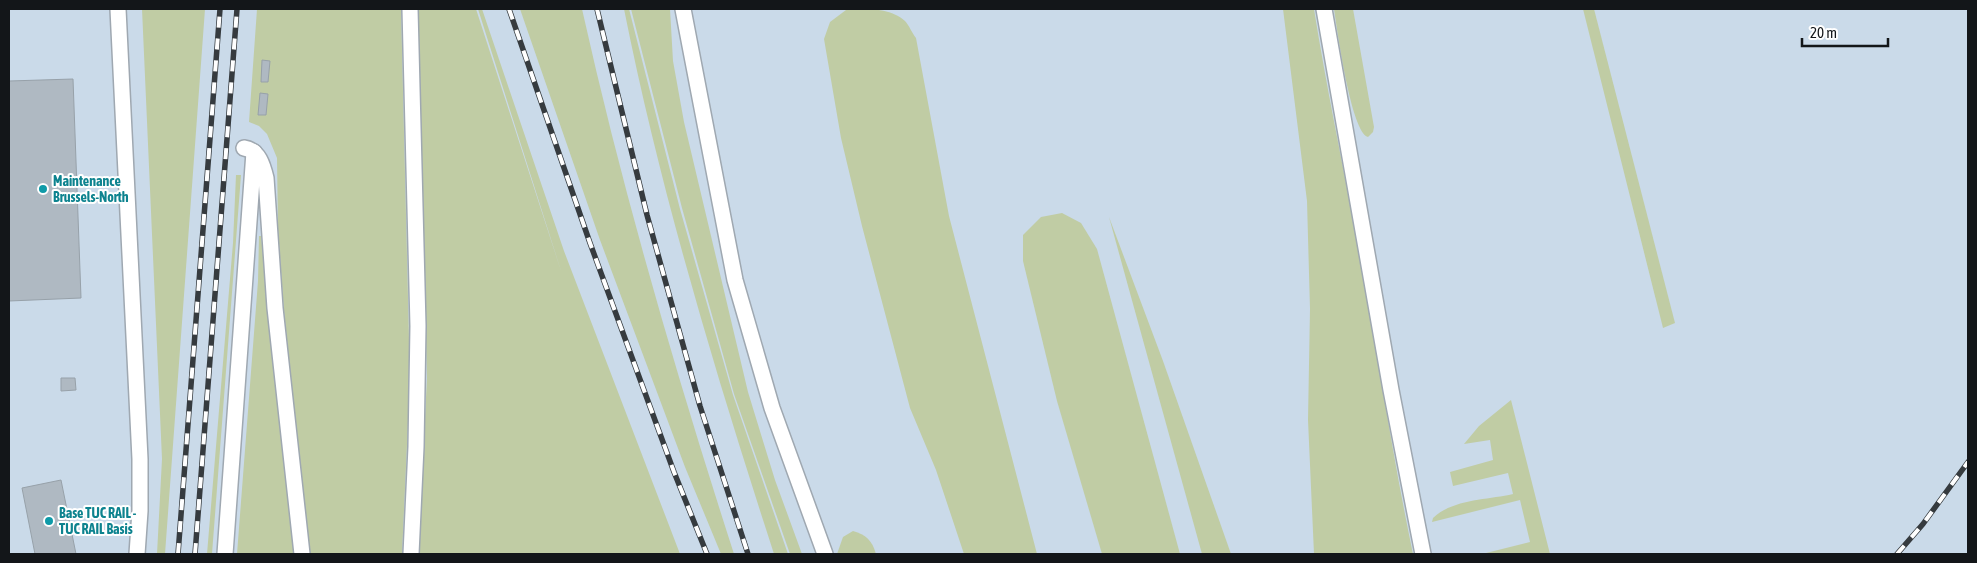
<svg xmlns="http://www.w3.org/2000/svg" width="1977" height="563" font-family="'Asap Condensed',sans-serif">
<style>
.built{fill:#cadae9}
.green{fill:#c0cca4}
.building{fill:#afb9c2;stroke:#97a1a9}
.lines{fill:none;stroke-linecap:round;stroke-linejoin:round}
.lane-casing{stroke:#9fa8b1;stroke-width:18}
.lane{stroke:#fff;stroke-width:15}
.rail-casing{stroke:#363b3f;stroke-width:5.5}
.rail{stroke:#fff;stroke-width:4;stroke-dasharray:11;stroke-linecap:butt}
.culture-dot{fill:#0f9aa8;stroke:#fff;stroke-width:2}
.labels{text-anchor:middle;stroke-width:4;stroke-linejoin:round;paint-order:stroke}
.culture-label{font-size:14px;font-weight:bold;fill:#0d838f;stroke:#fff;text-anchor:start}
</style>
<rect width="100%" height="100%" fill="#d9e3ec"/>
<!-- built -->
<rect class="built" x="9" y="9" width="1959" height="545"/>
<!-- green -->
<g class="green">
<polygon points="142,9 205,9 165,554 157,554 162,459"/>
<polygon points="257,9 401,9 410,379 402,554 309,554 284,311 278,230 277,158 267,134 259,126 249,122"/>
<polygon points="417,9 476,9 562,274 478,9 482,9 564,251 680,554 418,554 427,378"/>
<path d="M 520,9 L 582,9 C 623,193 676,374 734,554 L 721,554 L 685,467 L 600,240 Z"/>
<path d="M 624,9 L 629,9 L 680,209 L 733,395 L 788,554 L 774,554 C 716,375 661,194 624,9 Z"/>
<polygon points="631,9 670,9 673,61 684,122 748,392 775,480 802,554 790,554 734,394 682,208"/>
<path d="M 852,9 C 869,9 891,8 905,21 C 909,25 912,33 916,38 L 949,216 L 1037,554 L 964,554 L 936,470 L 910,408 L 862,226 L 841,138 L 824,39 L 830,22 L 846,10 Z"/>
<path d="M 1283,9 L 1314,9 C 1326,85 1342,160 1356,236 C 1376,342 1391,449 1413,554 L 1314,554 L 1308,420 L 1310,309 L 1307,201 Z"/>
<path d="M 1334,9 L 1353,9 L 1374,127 L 1373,132 L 1368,137 C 1351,132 1337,29 1334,9 Z"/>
<polygon points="1583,9 1594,9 1675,323 1663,328"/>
<polygon points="236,175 241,175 212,554 207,554 233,243"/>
<polygon points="1062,213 1081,223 1097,249 1180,554 1102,554 1057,401 1023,261 1023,235 1041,217"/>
<polygon points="1109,217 1163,361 1231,554 1202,554"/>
<polygon points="259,236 261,236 294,554 237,554 258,281"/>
<path d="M 1511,400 L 1550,554 L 1482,554 L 1530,542 L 1520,500 L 1432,522 L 1433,518 C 1453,499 1487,500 1513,494 L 1508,473 L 1453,486 L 1450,472 L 1493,460 L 1490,440 L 1464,444 L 1479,426 Z"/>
<path d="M 853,531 C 866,535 872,540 876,554 L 837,554 L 843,537 Z"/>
</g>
<!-- building -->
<g class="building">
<polygon points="262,60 270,61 268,82 261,82"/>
<polygon points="73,79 81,298 9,301 9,81"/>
<polygon points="260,93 268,94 266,115 258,115"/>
<polygon points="61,378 75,378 76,390 61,391"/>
<polygon points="61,480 76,554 35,554 22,488"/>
</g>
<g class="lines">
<defs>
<g id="lane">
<polyline points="118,9 140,459 140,511 137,554"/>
<polyline points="410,9 418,326 416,447 411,554"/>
<polyline points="683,9 735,280 772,408 825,554"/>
<polyline points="1324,9 1391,390 1423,554"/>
<path d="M 244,148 C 259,150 263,166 266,178 L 275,308 L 302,554"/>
<polyline points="225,554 254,152"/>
</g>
</defs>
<!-- lane casing -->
<use href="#lane" class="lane-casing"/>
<!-- lane -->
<use href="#lane" class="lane"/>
<defs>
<g id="rail">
<polyline points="509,9 590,243 674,472 707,554"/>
<polyline points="597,9 647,215 700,406 748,554"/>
<polyline points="178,554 220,9"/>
<polyline points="195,554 237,9"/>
<polyline points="1897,554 1923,524 1968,462"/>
</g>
</defs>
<!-- rail casing -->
<use href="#rail" class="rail-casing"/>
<!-- rail -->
<use href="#rail" class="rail"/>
</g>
<!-- markers -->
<g class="culture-dot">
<circle cx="43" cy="189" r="5"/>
<circle cx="49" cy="521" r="5"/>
</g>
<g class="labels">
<!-- culture labels -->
<g class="culture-label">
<text x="53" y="186">Maintenance<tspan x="53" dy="16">Brussels-North</tspan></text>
<text x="59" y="518">Base TUC RAIL -<tspan x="59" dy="16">TUC RAIL Basis</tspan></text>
</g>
</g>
<!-- border -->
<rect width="1977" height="563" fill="none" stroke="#131619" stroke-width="20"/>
<!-- scale -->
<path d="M1802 38v8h86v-8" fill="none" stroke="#131619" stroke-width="2.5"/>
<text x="1810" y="38" font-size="15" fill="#131619" stroke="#ffffff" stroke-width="4" paint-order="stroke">20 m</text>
</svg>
